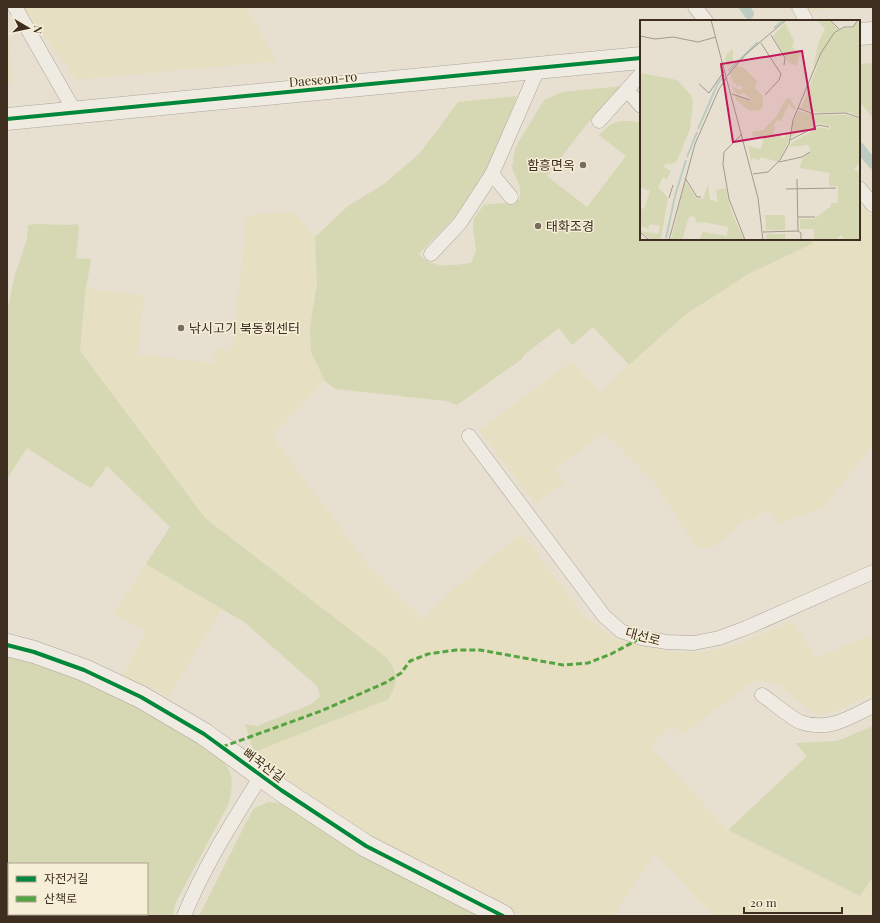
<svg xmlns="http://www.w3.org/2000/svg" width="880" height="923" font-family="'Playfair Display','Noto Sans KR',serif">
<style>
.farmland{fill:#e6dfc2}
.green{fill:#d6d7b3}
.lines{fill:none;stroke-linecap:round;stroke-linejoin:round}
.stream{stroke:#bcccc2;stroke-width:10}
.service-casing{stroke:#ada599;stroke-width:15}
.minor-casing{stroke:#ada599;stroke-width:23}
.tertiary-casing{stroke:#ada599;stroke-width:23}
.service{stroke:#efebe3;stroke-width:14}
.minor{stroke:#efebe3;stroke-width:22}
.tertiary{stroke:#efebe3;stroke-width:22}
.quiet{stroke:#54a441;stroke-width:3;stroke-dasharray:6 3;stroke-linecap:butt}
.cycleway-casing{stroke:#f7eed8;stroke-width:6}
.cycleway{stroke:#00873e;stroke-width:4}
.poi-dot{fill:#786c5e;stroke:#f7eed8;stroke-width:1.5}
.labels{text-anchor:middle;stroke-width:3;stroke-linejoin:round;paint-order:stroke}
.street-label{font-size:13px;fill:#3d2e20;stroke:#f7eed8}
.poi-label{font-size:13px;fill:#3d2e20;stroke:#f7eed8;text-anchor:start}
.inset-river{fill:none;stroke:#bcccc2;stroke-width:2}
.inset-road{fill:none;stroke:#a3998a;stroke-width:1}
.view{fill:#c2185b;fill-opacity:0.15;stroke:#c2185b;stroke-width:2}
.inset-edge{fill:none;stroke:#3d2e20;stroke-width:2}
</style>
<rect width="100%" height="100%" fill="#e7e0d1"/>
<!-- farmland -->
<g class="farmland">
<polygon points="22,7 246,7 277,61 77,80"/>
<polygon points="807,7 840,7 810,11"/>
<polygon points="7,29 9,34 13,85 7,86"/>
<polygon points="859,200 873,217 873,445 824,507 780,524 767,509 752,521 748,517 714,547 697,548 655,484 604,432 555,470 564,482 536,504 479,430 572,361 601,392 629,365 685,315 750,273 812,244 812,239 859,239"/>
<polygon points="294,212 315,237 317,284 310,327 311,352 325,381 272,436 368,565 423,620 450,592 522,533 583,615 613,637 642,646 670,652 701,652 737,645 792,621 816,658 873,634 873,694 836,711 819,715 809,710 779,684 756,680 682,735 672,725 650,746 728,830 860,896 873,877 873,916 713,916 655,853 613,916 522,916 378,841 285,779 254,752 389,699 396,671 387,658 205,518 80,351 86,288 144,296 138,354 213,363 215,349 232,351 247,215"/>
<polygon points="146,564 222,609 169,696 122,677 145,631 113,614"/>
</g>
<!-- green -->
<g class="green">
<polygon points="873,63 873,118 859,101 859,64"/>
<path d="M 622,86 L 586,125 L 547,176 L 587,207 L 626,156 L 599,135 C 615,119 619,119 641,123 L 641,239 L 812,239 L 812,244 L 750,273 L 685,315 L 629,365 L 593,327 L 572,345 L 559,328 L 524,355 L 522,359 L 457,405 L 446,401 L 335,389 L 325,381 L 311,352 L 310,327 L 317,284 L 315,237 L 348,206 L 384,184 L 420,153 L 458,102 L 517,96 L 488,170 L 454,218 L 419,254 C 432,270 453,265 471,263 L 476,251 L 473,229 L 474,218 L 484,205 C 497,203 509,204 520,199 L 520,187 L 512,168 L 515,148 L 544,100 L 562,92 Z"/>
<path d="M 37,224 L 68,225 L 77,224 L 79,228 L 76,258 L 91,259 L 85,294 L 80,351 L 205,518 L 387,658 C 399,676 399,679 389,699 L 254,752 L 245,724 L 257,726 L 312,704 L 320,696 L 317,686 L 244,622 L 146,564 L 170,527 L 107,466 L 91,488 L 78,481 L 27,448 L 7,479 L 7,312 L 15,274 L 27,239 L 28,225 Z"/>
<path d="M 7,656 L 28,661 L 83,680 L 137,705 L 215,753 C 234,773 234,776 229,803 L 177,900 L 172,916 L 17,916 L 17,914 L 147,914 L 147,864 L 9,864 L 9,876 L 7,867 Z"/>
<polygon points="873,726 873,877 860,896 728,830 807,756 795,743 837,741"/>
<polygon points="268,802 288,804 485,916 199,916 253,809"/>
</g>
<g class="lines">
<!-- stream -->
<g class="stream">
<polyline points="744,7 749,14"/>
<polyline points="859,147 873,164"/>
</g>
<defs>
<g id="service">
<polyline points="15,7 75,112"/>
<polyline points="695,7 706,21"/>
<polyline points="799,7 806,21"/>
<polyline points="627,90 641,106"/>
<polyline points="599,121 641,74"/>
<polyline points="492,174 511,197"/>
<polyline points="859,188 873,205"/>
<polyline points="431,254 460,223 492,174 538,69"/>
<polyline points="469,436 604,616 621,631 641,638 667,642 694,643 719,638 746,628 873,572"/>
<path d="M 762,695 C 771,701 791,718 800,722 C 828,732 849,718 873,706"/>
<path d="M 184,916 C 204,866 233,821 261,776"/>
</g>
<polyline id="minor" points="7,645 34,652 84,670 141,697 204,734 281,790 366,846 503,916"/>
<g id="tertiary">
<polyline points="859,34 873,33"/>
<polyline points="7,119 641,58"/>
</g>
</defs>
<!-- service casing -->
<use href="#service" class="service-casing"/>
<!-- minor casing -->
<use href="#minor" class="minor-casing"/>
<!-- tertiary casing -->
<use href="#tertiary" class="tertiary-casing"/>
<!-- service -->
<use href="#service" class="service"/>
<!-- minor -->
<use href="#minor" class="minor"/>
<!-- tertiary -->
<use href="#tertiary" class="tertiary"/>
<!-- quiet -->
<polyline class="quiet" points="222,747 321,711 387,682 401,673 410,661 428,654 456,650 480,650 563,665 588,663 611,654 641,638"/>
<defs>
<g id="cycleway">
<polyline points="7,119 641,58"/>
<polyline points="7,645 34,652 84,670 141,697 204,734 281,790 366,846 503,916"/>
</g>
</defs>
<!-- cycleway casing -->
<use href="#cycleway" class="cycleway-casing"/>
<!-- cycleway -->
<use href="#cycleway" class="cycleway"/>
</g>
<!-- markers -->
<g class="poi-dot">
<circle cx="583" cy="165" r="4"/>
<circle cx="538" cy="226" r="4"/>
<circle cx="181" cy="328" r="4"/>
</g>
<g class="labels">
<!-- street labels -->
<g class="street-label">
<text transform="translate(323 79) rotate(-5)" y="5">Daeseon-ro</text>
<text transform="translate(643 636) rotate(15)" y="5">대선로</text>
<text transform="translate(264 765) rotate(36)" y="5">뻐꾹산길</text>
</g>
<!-- poi labels -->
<g class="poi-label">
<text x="575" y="170" text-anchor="end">함흥면옥</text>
<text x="546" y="231">태화조경</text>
<text x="189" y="333">낚시고기 북동회센터</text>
</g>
</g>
<!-- overview -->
<g transform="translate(640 20)">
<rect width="220" height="220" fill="#e7e0d1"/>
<path d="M 177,0 L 189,0 L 198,9 L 173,49 L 178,24 L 185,9 ZM 220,0 L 220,97 L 209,92 L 180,93 L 161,88 L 182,34 L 195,14 L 204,8 L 211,8 ZM 145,3 L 154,21 L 152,27 L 160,34 L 156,46 L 148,42 L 133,16 ZM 93,29 L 93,42 L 88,47 L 85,39 L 87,33 ZM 96,46 L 103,47 L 117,61 L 115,68 L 123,76 L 123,87 L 120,90 L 110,91 L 96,80 L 95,75 L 110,81 L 111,79 L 104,73 L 99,75 L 94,71 L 92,66 L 101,71 L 103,67 L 98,65 L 97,67 L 95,62 L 93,63 L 90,54 ZM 0,53 L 37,60 L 51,75 L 53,83 L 50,109 L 36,143 L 25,144 L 24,147 L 31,151 L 27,159 L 23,157 L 18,167 L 28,178 L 21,218 L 18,220 L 10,219 L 0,211 L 18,214 L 20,206 L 10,204 L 8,209 L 0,206 L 0,188 L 4,189 L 10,171 L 0,167 ZM 150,78 L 156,89 L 154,90 L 149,84 L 141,101 L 137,100 L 133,106 L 135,107 L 133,114 L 144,118 L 147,113 L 149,114 L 148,123 L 138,142 L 121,137 L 119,141 L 114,138 L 111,141 L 108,126 L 121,129 L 123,121 L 123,118 L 113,116 L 112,112 L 123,110 L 136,97 L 146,79 ZM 158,91 L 177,95 L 207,95 L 220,99 L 220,143 L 214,149 L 220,153 L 220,220 L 206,220 L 200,215 L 197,220 L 174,220 L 174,209 L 160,209 L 160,199 L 174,199 L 191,186 L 191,183 L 198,183 L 198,166 L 189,166 L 189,153 L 159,148 L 163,138 L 171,131 L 168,125 L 150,127 L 151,123 L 180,107 L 190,109 L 191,106 L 179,103 L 151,117 L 152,105 ZM 45,161 L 56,178 L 63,179 L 68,164 L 70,180 L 78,182 L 76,170 L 86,168 L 91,191 L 104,220 L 59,220 L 63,212 L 87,216 L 88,207 L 63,202 L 57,203 L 54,196 L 49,197 L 42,220 L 31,220 ZM 125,195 L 145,195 L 145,210 L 126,210 ZM 126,214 L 145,214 L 145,220 L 127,220 Z" fill="#d6d7b3"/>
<path class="inset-river" d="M 134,8 L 143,0M 88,51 L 118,22M 58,109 L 78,63 L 84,56M 47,137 L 57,112M 26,218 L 35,176 L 46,140"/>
<path class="inset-road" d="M 71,0 L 118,178 L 123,220M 190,0 L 199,9M 131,15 L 145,38 L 144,45M 0,16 L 15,19 L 33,17 L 58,22 L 76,17M 121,23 L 141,54 L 139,60 L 125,75M 87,56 L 106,34 L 146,0M 59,64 L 69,73 L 85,50M 92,74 L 110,80M 158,88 L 174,94 L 206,93 L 220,98M 102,114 L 84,132 L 83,144 L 89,179 L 105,220M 150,120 L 179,105 L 189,107M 139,142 L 162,137 L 170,132M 113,154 L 128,152 L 140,140 L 149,124 L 153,100 L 181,33 L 194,13 L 204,7 L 213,7 L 218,0M 45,158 L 57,177 L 61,177M 157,159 L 158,211M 146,169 L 196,168M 29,178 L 33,165M 158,197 L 175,197M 0,212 L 9,220M 123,212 L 158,211 L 161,213 L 161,220M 29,220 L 55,124 L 79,69 L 87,57"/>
<path class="view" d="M 162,31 L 175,109 L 93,122 L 81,44 Z"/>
<rect width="220" height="220" class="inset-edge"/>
</g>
<!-- border -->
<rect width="880" height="923" fill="none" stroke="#3d2e20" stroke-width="16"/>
<!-- legend -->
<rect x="8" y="863" width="140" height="52" fill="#f7eed8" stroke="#ada18e"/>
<rect x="16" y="876" width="20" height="6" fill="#00873e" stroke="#ada18e"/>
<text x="44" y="883" font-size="12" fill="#3d2e20">자전거길</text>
<rect x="16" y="896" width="20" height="6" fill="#54a441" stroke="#ada18e"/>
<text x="44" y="903" font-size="12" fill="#3d2e20">산책로</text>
<!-- north arrow -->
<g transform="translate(28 28) rotate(99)" stroke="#f7eed8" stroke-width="3" paint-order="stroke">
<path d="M0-3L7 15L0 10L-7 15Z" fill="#3d2e20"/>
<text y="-6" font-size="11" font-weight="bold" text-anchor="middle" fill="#3d2e20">N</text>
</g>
<!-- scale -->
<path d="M744 907v6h98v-6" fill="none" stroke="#3d2e20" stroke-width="2"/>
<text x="750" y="907" font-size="12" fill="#3d2e20" stroke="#f7eed8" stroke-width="3" paint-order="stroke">20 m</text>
</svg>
